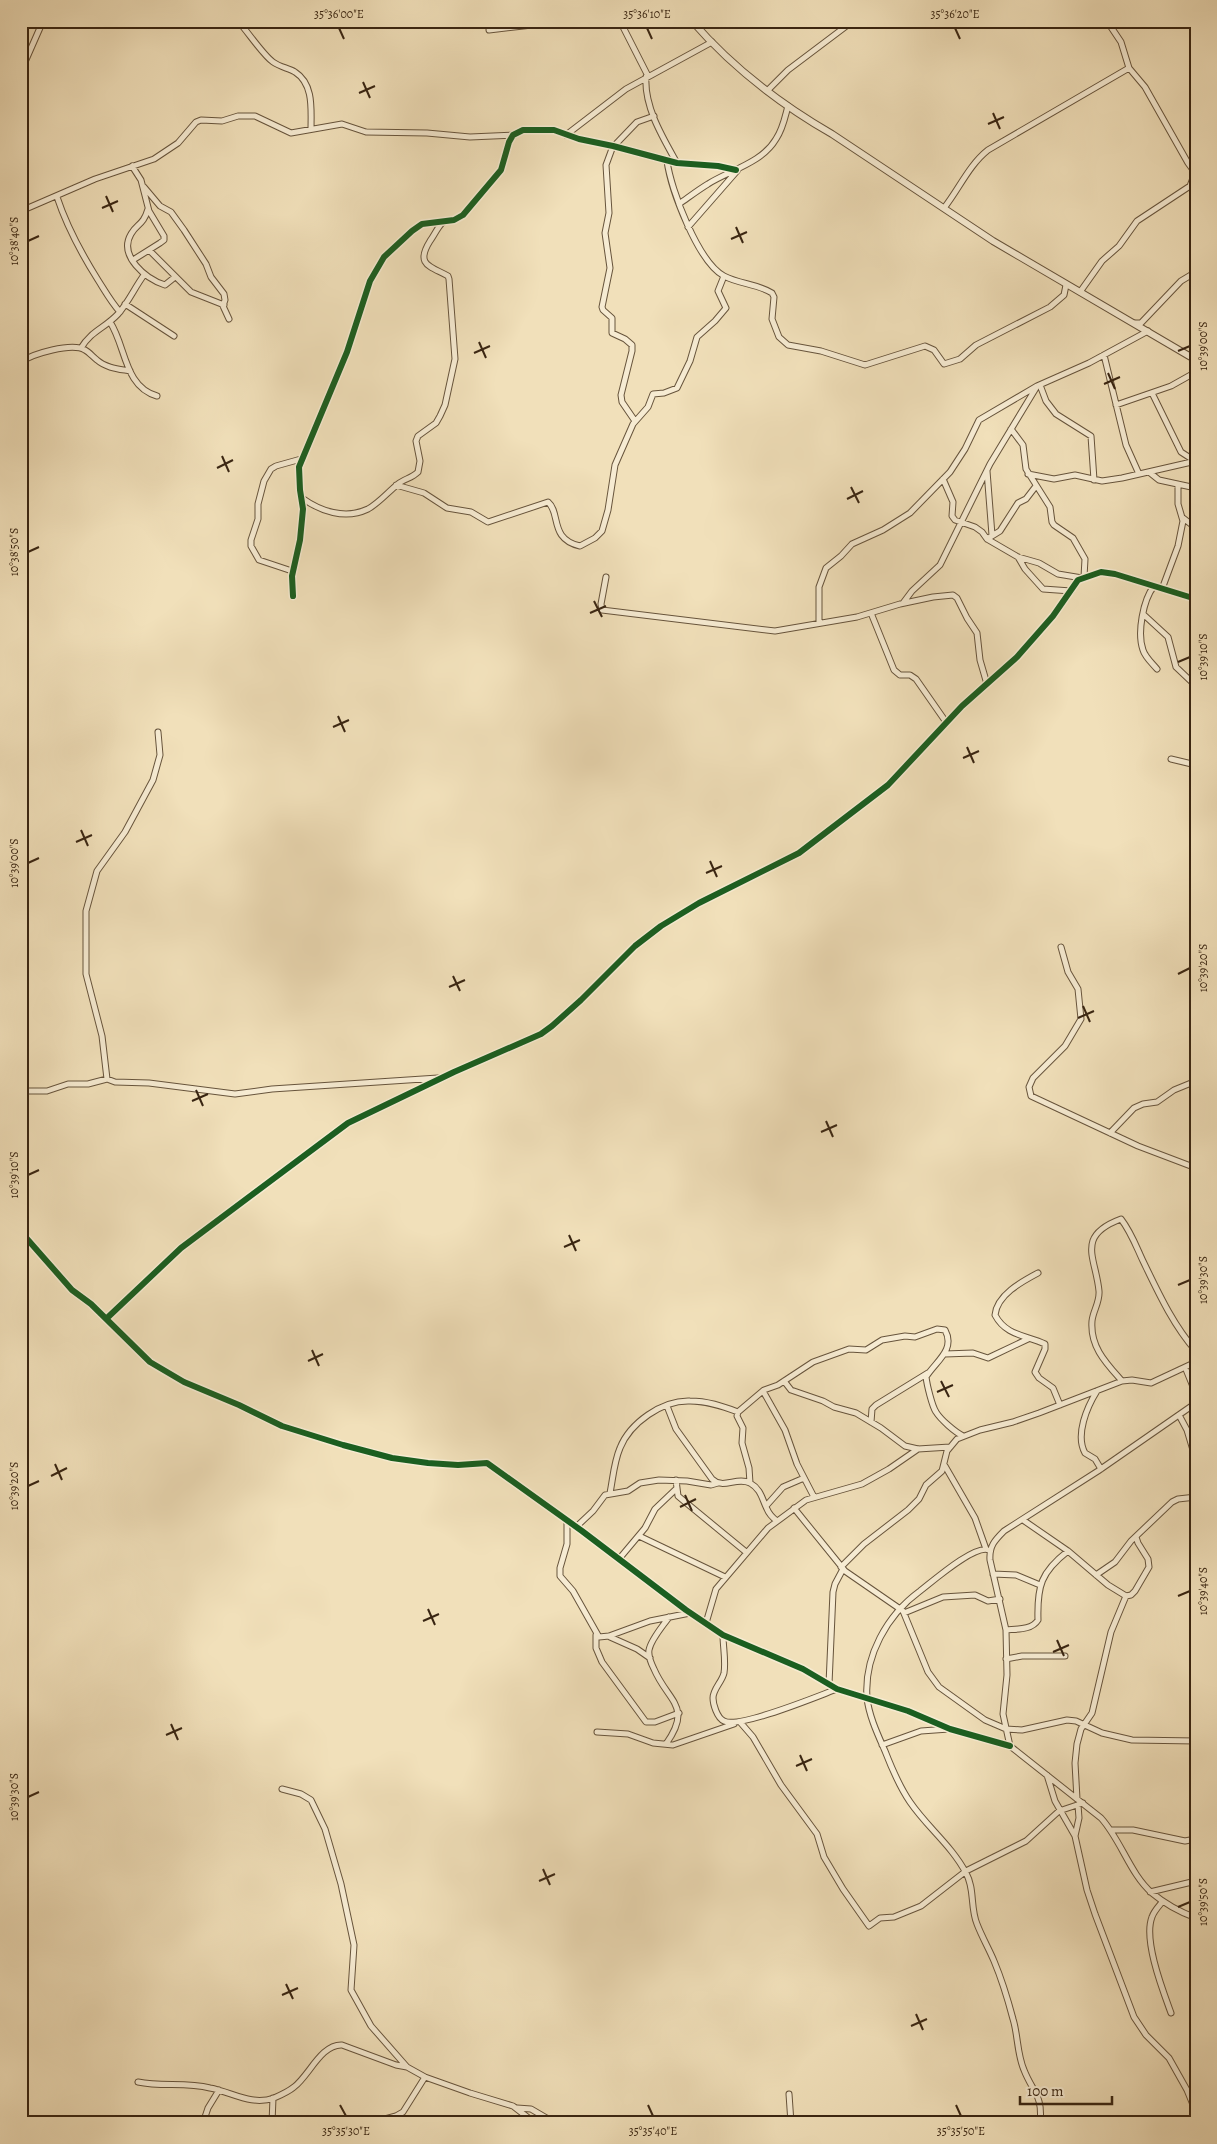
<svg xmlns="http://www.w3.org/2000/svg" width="1217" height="2144" viewBox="0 0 1217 2144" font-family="Alegreya,serif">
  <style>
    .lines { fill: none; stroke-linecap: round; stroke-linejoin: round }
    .minor-casing { stroke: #67543c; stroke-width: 7 }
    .tertiary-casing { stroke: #67543c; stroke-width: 8 }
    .minor { stroke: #f6ebd2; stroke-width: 5 }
    .tertiary { stroke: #f6ebd2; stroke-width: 6 }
    .cycleway-casing { stroke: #f6ebd2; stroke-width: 9 }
    .cycleway { stroke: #1b5e20; stroke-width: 6 }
    .ticks { fill: none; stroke: #392512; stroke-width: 2 }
    .neatline { fill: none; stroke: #392512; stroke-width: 2 }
    .ticks-label { font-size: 12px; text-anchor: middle; fill: #392512 }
  </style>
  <rect width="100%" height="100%" fill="#f1e0ba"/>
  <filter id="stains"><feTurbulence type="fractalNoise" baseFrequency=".004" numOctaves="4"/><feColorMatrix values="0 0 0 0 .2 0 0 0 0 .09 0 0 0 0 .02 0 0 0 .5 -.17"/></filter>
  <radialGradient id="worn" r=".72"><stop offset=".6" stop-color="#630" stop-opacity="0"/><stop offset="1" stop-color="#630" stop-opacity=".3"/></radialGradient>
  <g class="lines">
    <defs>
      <path id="minor" d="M 238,21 C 248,32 263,55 273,62 C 280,67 288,68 295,72 C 314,84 311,110 311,129
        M 620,21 L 648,76
        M 1107,21 L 1121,42 L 1129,68 L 1145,87 L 1188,163 L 1196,174
        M 489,30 L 532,25 L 543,21
        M 21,71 L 43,21
        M 646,77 C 644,107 663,138 677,163
        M 767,91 L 788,70 L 853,21
        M 566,135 L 626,89 L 712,42
        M 613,146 L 606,165 L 609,213 L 605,233 L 610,268 L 602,307 L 603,310 L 612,318 L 612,333 L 625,339 L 632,345 L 632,351 L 621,395 L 622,402 L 635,421
        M 614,146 L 637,122 L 654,116
        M 667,161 C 671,190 698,262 724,276 C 739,284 758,284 772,293 L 774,297 L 772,319 L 779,337 L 788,345 L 821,351 L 865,365 L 925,346 L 934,350 L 944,364 L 960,359 L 976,345 L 1050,307 L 1064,295 L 1066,285
        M 132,166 L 141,180 L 149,211 L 164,236 L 164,240 L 160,243 L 133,260
        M 144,187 L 160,206 L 171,212 L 184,230 L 206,264 L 211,277 L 224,294 L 225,300 L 223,306 L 229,319
        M 57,197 C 67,227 81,253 98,280 C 105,291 111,302 120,312
        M 679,204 C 689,197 698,190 708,184 C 730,170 762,163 776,139 C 783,129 785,117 788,106
        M 944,208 C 959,189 969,165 988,150 L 1129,68
        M 148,209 C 143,226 137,223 131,234 C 118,256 146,279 165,285 L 175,277
        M 21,211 L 95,179 L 154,159 L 178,143 L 196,122 L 201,120 L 222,121 L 238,116 L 255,116 L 291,133 L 342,124 L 366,132 L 427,133 L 470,137 L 513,135
        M 688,227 L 737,171
        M 149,250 L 191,292 L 224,305
        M 1080,292 L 1102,261 L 1119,246 L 1137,221 L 1190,186 L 1195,173
        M 125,304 L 174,336
        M 110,322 C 126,346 124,387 157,396
        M 1135,323 L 1141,323 L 1181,281 L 1196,272
        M 81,348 C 91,331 105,328 118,314 C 128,303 135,287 144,275
        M 1104,355 L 1126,445 L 1139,474
        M 21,362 C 32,354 72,342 85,350 C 89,352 93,357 97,360 C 106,368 119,369 130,371
        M 1040,385 L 1046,401 L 1056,414 L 1091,436 L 1094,480
        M 1152,393 L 1181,452 L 1195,461
        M 1116,405 L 1171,386 L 1196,372
        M 1011,429 L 1023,445 L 1026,469 L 1050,507 L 1052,522 L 1054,525 L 1073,538 L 1085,559 L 1084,577
        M 987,471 L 992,535
        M 1149,472 L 1159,480 L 1196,488
        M 1028,474 L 1054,479 L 1075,475 L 1102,481 L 1122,478 L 1196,461
        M 943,479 L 953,502 L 952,516 L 955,520 L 975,527 L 982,532 L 987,539 L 1018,557 L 1039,563 L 1058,574 L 1082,578
        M 396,485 L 424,493 L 447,508 L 471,512 L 488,522 L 548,502 C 561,513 549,539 580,546 L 595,538 L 602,531 L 608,510 L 615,465 L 633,424 L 648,407 L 653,394 L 664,393 L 677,388 L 690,361 L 697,337 L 715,321 L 726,308 L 718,291 L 724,276
        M 302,498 C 320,511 345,520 368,509 C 379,503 388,492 398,484 C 404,479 412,478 418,472 L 420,461 L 416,441 L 418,436 L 436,423 L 440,416 L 445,405 L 455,359 L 449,279 L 448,276 C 430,266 415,265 430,241 C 435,234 437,228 443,222
        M 1183,518 L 1196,528
        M 987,539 L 1000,531 L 1018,503 L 1026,499 L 1036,486
        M 1018,557 L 1025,569 L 1043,589 L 1071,591
        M 292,571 L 259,560 L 251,546 L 251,540 L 258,519 L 258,504 L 264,481 L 271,469 L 276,466 L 301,459
        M 606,577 L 601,604 L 602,610 L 775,631 L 857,617 L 900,604 L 933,597 L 953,595 L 957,598 L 967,618 L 977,633 L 980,660 L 987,684
        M 1154,586 C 1143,600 1137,633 1143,650 C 1145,657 1152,663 1157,669
        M 1162,589 L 1178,546 L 1183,521 L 1178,504 L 1178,484
        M 293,596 L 292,576 L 300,540 L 303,509 L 300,490 L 299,467 L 347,352 L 370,281 L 384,257 L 412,231 L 422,224 L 454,220 L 463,215 L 501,170 L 509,142 L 513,135 L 523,130 L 554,130 L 579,139 L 613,146 L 677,163 L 718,166 L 736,170
        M 903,603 L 912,591 L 940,565 L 990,464 L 1036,388
        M 871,613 L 894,670 L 900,675 L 910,675 L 916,679 L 946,722
        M 1143,614 L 1168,637 L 1176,667 L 1196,686
        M 819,623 L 819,587 L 826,568 L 841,556 L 852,544 L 883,530 L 910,513 L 950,472 L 965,449 L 979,420 L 1037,386 L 1089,363 L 1148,331
        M 158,732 L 160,755 L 153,780 L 125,832 L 97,871 L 86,911 L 86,974 L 102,1036 L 107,1079 L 115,1082 L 149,1083 L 235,1094 L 272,1089 L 438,1078
        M 1171,759 L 1196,765
        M 1061,947 L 1068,972 L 1078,989 L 1081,1019 L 1065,1046 L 1033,1078 L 1029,1087 L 1031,1096 L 1138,1146 L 1196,1168
        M 21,1091 L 47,1091 L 68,1084 L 88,1084 L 107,1079
        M 1110,1133 L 1134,1108 L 1143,1104 L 1157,1102 L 1174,1090 L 1196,1081
        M 21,1232 L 72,1290 L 91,1304 L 150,1362 L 184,1382 L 239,1405 L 282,1426 L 343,1445 L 392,1458 L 428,1463 L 458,1465 L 487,1463 L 582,1531 L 686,1610 L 723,1635 L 803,1669 L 837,1689 L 908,1711 L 950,1729 L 1010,1746
        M 1038,1273 C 1021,1282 997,1295 995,1315 C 1006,1336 1026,1335 1045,1344 L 1045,1349 L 1035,1372 L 1039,1378 L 1053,1388 L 1060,1405
        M 106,1319 L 181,1248 L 348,1123 L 454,1072 L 541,1034 L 552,1026 L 581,1000 L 635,946 L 661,926 L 699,903 L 799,853 L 888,785 L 962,706 L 1017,657 L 1053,616 L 1078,580 L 1101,572 L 1115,574 L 1196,599
        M 945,1354 L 973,1353 L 988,1358 L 1028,1339
        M 1185,1367 L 1196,1394
        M 784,1381 L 791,1390 L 823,1401 L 834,1407 L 856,1413 L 881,1428 L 905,1446 L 918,1449 L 950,1447
        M 1122,1381 C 1106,1363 1090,1347 1092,1321 C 1093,1311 1100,1302 1099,1291 C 1096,1258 1075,1236 1121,1219 C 1131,1232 1136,1246 1143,1261 C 1158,1292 1173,1325 1196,1351
        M 763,1391 L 785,1430 L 797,1464 L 814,1497
        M 1097,1391 C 1087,1407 1075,1435 1085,1453 L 1095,1459 L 1101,1469
        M 1196,1403 L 1098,1471 L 1004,1531 C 995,1540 989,1546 990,1560 L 1006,1630 L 1007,1675 L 1003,1714 L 1010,1746 L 1101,1818 C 1121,1840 1130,1874 1152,1893 C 1165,1904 1180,1912 1196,1918
        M 667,1406 L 676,1429 L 712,1479 C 723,1490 737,1476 750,1483 C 761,1489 762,1499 767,1509 C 769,1514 773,1518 777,1521
        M 1192,1406 L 1196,1413
        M 1179,1415 L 1187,1430 L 1196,1460
        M 871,1422 L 872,1409 L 876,1405 L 928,1373
        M 945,1466 L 975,1518 L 986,1549
        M 676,1480 L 678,1496 L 684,1501 L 746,1552
        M 750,1483 L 749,1468 L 742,1443 L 743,1428 L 737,1416 L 738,1412 L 764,1390 L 778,1385 L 813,1362 L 849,1349 L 866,1350 L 882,1340 L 905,1336 L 915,1337 L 937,1329 L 945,1330 C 956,1350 935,1362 926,1377 C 927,1385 932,1406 936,1412 C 941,1420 955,1432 963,1436
        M 610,1493 C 613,1478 614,1462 620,1448 C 630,1423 662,1400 690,1401 C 707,1401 722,1406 738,1412
        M 766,1506 L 783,1487 L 804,1478
        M 794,1508 L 845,1571 L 903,1611 L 928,1672 L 939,1687 L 985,1720 L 1006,1729 L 1022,1730 L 1067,1720 L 1076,1721 L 1102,1733 L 1132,1740 L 1196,1741
        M 1023,1520 L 1068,1551 L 1108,1585 L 1126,1596 L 1131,1595 L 1135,1591 L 1149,1567 L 1148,1559 L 1138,1543 L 1136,1537
        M 567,1521 L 567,1544 L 560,1568 L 560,1576 L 573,1591 L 599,1637 L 609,1636 L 650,1621 L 690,1613
        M 576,1527 L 593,1511 L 605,1495 L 628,1491 L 640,1483 L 659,1480 L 687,1481 L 711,1485 L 718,1483
        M 639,1536 L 725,1577
        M 989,1550 C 975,1544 933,1581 920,1591 C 887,1615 864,1656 867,1698 C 869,1716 878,1735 885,1751 C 892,1769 899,1786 910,1802 C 927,1827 952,1846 966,1873 C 975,1889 970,1907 977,1924 C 982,1937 989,1949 994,1961 C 1002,1980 1008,2000 1013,2019 C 1018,2035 1017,2054 1024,2070 C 1033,2093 1043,2095 1040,2123
        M 619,1559 L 645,1528 L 655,1509 L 676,1489
        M 841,1567 L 864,1544 L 908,1510 L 919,1499 L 926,1485 L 942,1471 L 947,1451 L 957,1439 L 980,1430 L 1013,1422 L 1039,1413 L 1122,1381 L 1132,1380 L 1151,1383 L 1196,1362
        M 993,1574 L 1016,1575 L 1040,1585
        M 1096,1575 L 1115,1562 L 1131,1541 L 1172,1502 L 1178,1499 L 1196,1497
        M 904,1613 L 943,1597 L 975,1595 L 988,1601 L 1000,1599
        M 706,1623 L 716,1589 L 768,1528 L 806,1500 L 862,1484 L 889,1469 L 918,1449
        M 1006,1630 C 1017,1629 1032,1630 1038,1620 C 1037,1586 1041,1572 1068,1551
        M 596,1635 L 596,1648 L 602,1662 L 646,1722 L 655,1722 L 679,1713
        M 723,1635 C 723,1647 726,1661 724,1673 C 722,1682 713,1689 713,1698 C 713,1704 717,1718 724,1721 C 739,1729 818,1696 837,1689
        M 610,1637 L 637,1649 L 650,1658
        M 1006,1659 L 1022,1656 L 1065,1656
        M 829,1684 L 833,1592 L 835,1584 L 843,1569
        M 740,1722 L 753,1737 L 781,1785 L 817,1834 L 824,1857 L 843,1889 L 869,1926 L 880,1918 L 894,1917 L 921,1906 L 966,1871 L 1026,1841 L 1059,1811 L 1083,1803
        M 597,1732 L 628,1734 L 653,1743 L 673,1745 L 734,1724
        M 666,1744 C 693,1706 668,1702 654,1669 C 651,1663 648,1656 649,1650 C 651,1639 663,1626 669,1617
        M 882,1745 L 921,1731 L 949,1729
        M 1047,1775 L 1055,1801 L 1075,1836 L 1087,1890 L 1095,1914 L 1134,2017 L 1146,2035 L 1169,2058 L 1187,2090 L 1196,2112
        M 282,1789 L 301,1794 L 311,1800 L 325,1829 L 341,1884 L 354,1945 L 351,1990 L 371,2026 L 407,2067 L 425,2077 L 470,2093 L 513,2106 L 535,2123
        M 1077,1799 L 1075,1763 L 1077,1744 L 1081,1729 L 1092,1713 L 1111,1632 L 1126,1596
        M 1111,1830 L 1133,1830 L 1185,1841 L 1190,1840 L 1196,1836
        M 1075,1836 L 1079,1818 L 1078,1805
        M 1150,1892 L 1196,1881
        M 1163,1901 C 1159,1906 1154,1911 1152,1917 C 1143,1940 1163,1991 1171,2013
        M 138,2082 C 161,2087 186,2082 210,2088 C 232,2092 251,2106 274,2098 C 281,2095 288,2092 294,2087 C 309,2076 321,2044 342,2045 L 396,2065 L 407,2067
        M 789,2094 L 791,2123
        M 517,2108 L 531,2109 L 555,2123
        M 203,2123 L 208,2108 L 219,2090
        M 272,2123 L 273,2098
        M 370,2123 L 396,2116 L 403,2112 L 425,2077"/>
      <path id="tertiary" d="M 692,21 C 731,66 780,104 832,134 L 993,241 L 1196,360"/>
    </defs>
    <use href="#minor" class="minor-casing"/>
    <use href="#tertiary" class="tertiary-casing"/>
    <use href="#minor" class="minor"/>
    <use href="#tertiary" class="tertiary"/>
    <defs>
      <path id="cycleway" d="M 293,596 L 292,576 L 300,540 L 303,509 L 300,490 L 299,467 L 347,352 L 370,281 L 384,257 L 412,231 L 422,224 L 454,220 L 463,215 L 501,170 L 509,142 L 513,135 L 523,130 L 554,130 L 579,139 L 613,146 L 677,163 L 718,166 L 736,170
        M 21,1232 L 72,1290 L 91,1304 L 150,1362 L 184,1382 L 239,1405 L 282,1426 L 343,1445 L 392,1458 L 428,1463 L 458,1465 L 487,1463 L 582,1531 L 686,1610 L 723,1635 L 803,1669 L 837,1689 L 908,1711 L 950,1729 L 1010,1746
        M 106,1319 L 181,1248 L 348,1123 L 454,1072 L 541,1034 L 552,1026 L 581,1000 L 635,946 L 661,926 L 699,903 L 799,853 L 888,785 L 962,706 L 1017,657 L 1053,616 L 1078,580 L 1101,572 L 1115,574 L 1196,599"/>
    </defs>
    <use href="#cycleway" class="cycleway-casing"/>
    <use href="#cycleway" class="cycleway"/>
  </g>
  <path class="ticks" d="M 339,28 L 344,39M 647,28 L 652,39M 955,28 L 960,39M 363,82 L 370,98M 359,93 L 375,86M 993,113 L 1000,129M 988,124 L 1004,117M 106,196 L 113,212M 102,208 L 118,201M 736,227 L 743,243M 731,239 L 747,232M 28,241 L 39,236M 479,342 L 486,358M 1178,351 L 1190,346M 474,353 L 490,346M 1108,373 L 1115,389M 1104,384 L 1120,377M 222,456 L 229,472M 217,468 L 233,460M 851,487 L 859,503M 847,499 L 863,491M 28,552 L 39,547M 594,601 L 602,617M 590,613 L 606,606M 1178,662 L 1190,657M 338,716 L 345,732M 333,727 L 349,720M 967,747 L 974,763M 963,758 L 979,751M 81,830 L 88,846M 76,842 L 92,835M 710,861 L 717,877M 28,863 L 39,858M 706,873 L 722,866M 1178,974 L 1190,968M 453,976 L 460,991M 449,987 L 465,980M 1083,1006 L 1090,1022M 1078,1018 L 1094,1011M 196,1090 L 203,1106M 192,1101 L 208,1094M 826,1121 L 833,1137M 821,1132 L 837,1125M 28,1175 L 39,1170M 569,1235 L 576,1251M 564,1247 L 580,1240M 1178,1285 L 1190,1280M 312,1350 L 319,1366M 308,1361 L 323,1354M 941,1381 L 949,1397M 937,1392 L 953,1385M 55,1464 L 62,1480M 51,1476 L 67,1468M 28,1486 L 39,1481M 685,1495 L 692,1511M 680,1507 L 696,1499M 1178,1596 L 1190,1591M 428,1609 L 435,1625M 423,1621 L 439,1614M 1057,1640 L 1064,1656M 1053,1652 L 1069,1645M 171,1724 L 178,1740M 166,1735 L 182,1728M 800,1755 L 807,1771M 796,1766 L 812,1759M 28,1797 L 39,1792M 543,1869 L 550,1885M 539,1881 L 555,1874M 1178,1907 L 1190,1902M 286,1984 L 293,1999M 282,1995 L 298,1988M 916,2014 L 923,2030M 911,2026 L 927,2019M 340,2105 L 346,2116M 648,2105 L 653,2116M 956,2105 L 961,2116"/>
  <rect width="1217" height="2144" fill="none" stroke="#f1e0ba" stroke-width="55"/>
  <path d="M1020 2096v8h92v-8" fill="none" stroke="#392512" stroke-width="2.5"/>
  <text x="1027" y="2096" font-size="15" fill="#392512" stroke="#f6ebd2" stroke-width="4" paint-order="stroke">100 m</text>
  <rect x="28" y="28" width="1162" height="2088" class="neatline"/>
  <g class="ticks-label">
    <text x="339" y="18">35°36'00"E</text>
    <text x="647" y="18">35°36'10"E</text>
    <text x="955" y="18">35°36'20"E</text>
    <text transform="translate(14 241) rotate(-90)" y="4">10°38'40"S</text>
    <text transform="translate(1203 346) rotate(-90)" y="4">10°39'00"S</text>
    <text transform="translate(14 552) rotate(-90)" y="4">10°38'50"S</text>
    <text transform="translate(1203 657) rotate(-90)" y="4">10°39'10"S</text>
    <text transform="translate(14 863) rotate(-90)" y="4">10°39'00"S</text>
    <text transform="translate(1203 968) rotate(-90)" y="4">10°39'20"S</text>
    <text transform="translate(14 1175) rotate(-90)" y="4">10°39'10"S</text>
    <text transform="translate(1203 1280) rotate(-90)" y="4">10°39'30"S</text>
    <text transform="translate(14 1486) rotate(-90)" y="4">10°39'20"S</text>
    <text transform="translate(1203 1591) rotate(-90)" y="4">10°39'40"S</text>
    <text transform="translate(14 1797) rotate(-90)" y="4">10°39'30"S</text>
    <text transform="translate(1203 1902) rotate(-90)" y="4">10°39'50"S</text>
    <text x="346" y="2135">35°35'30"E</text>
    <text x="653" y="2135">35°35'40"E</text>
    <text x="961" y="2135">35°35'50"E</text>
  </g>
  <rect width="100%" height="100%" filter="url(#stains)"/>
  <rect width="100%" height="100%" fill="url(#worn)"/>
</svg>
